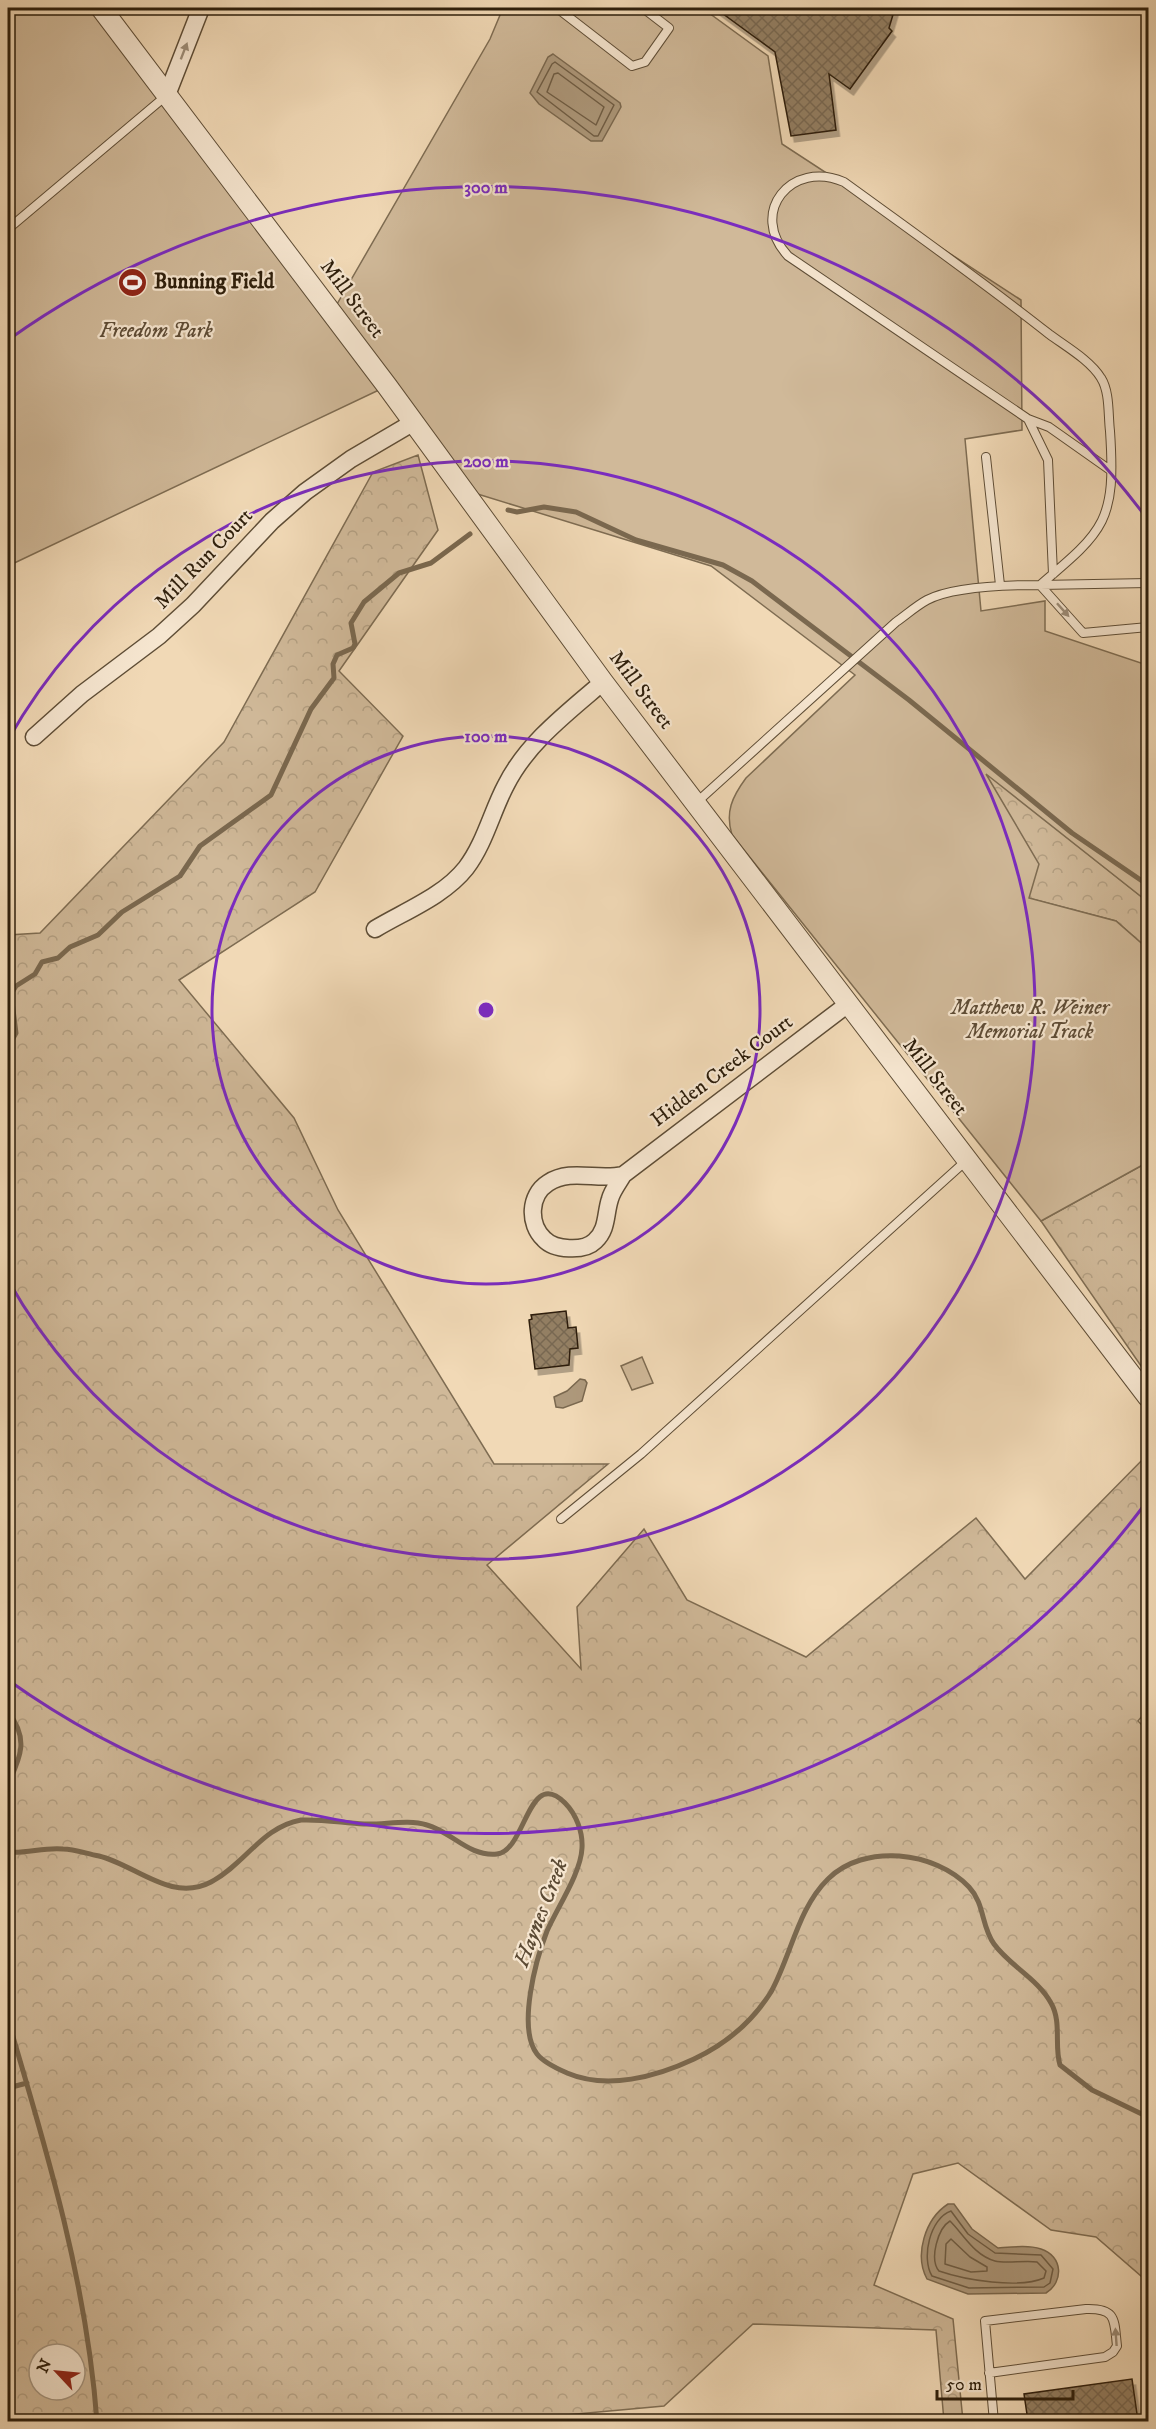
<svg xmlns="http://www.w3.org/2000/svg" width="1156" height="2429" viewBox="0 0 1156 2429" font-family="'IM FELL DW Pica',serif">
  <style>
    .forest { fill: url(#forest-crowns); stroke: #7e6c52; stroke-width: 1.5; fill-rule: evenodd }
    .park { fill: #d0b999; stroke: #7e6c52; stroke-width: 1.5 }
    .water { fill: #ae997c; stroke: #7a684f; stroke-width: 1.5 }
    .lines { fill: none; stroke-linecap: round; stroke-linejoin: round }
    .shore { stroke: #6e5c44; stroke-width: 1.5 }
    .stream { stroke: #7a684f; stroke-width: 5 }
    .building { fill: url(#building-cross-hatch); stroke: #2d1e0b; stroke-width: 1.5; filter: url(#shadow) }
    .service-casing { stroke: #5e4d36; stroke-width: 10 }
    .minor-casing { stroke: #5e4d36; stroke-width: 19 }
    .tertiary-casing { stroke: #5e4d36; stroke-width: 22 }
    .service { stroke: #f6e6d0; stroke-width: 8 }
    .minor { stroke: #f6e6d0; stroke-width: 16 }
    .tertiary { stroke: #f6e6d0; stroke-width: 20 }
    .oneway { fill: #9c8c77 }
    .ring { fill: none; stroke: #7b2cbf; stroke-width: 3 }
    .labels { text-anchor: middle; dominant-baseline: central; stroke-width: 4.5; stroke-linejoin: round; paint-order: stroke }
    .poi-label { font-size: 21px; font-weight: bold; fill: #2d1e0b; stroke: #f6e6d0; text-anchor: start }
    .street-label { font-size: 21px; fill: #2d1e0b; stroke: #f6e6d0 }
    .park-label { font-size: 21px; font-style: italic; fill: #5e4c36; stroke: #f6e6d0 }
    .water-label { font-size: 22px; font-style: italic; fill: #5a4933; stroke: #f6e6d0 }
    .centre { fill: #7b2cbf; stroke: #f6e6d0; stroke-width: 3 }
    .ring-label { font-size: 18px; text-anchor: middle; font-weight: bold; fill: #7b2cbf; stroke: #f6e6d0; stroke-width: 4.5; stroke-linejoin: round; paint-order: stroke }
  </style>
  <defs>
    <pattern id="forest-crowns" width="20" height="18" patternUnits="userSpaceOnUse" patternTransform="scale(1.5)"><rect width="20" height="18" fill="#d0b999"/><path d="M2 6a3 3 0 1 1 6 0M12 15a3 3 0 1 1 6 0" fill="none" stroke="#b39f82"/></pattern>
    <pattern id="building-cross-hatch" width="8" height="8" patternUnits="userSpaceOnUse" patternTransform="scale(1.5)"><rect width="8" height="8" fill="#937f64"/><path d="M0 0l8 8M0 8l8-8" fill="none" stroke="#786751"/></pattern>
    <filter id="shadow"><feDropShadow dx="3.5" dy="6" stdDeviation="0" flood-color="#0004"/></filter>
  </defs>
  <rect width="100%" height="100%" fill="#f1d9b6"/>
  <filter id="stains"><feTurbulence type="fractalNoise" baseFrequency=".00333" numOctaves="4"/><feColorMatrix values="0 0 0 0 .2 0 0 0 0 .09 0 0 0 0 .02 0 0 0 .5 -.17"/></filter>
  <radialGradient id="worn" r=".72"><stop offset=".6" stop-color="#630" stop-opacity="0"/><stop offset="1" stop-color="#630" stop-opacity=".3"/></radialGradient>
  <path class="forest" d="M 418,455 L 438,530 L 339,671 L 403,736 L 315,892 L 179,980 L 294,1118 L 338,1210 L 494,1464 L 608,1464 L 487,1565 L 581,1669 L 577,1607 L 644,1529 L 687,1600 L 806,1657 L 976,1518 L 1025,1579 L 1148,1454 L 1148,1709 L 1138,1721 L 1148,1731 L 1148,2282 L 1096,2237 L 1051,2230 L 958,2163 L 913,2174 L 874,2285 L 953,2319 L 963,2421 L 944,2421 L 936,2330 L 753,2324 L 664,2406 L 489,2422 L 8,2421 L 8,935 L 40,933 L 224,742 L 373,472 ZM 39,2354 L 75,2354 L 75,2390 L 39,2390 Z
    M 985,772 L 1148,902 L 1148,949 L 1116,921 L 1028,898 Z
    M 1148,1162 L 1148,1325 L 1141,1330 L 1148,1342 L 1148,1376 L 1041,1221 Z"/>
  <path class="park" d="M 8,8 L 92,8 L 333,311 L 490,39 L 503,8 L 702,8 L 768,56 L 782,144 L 1021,300 L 1022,430 L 965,439 L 981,611 L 1045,601 L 1045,631 L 1147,665 L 1148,902 L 986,774 L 1039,864 L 1029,898 L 1116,921 L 1148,949 L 1148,1162 L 1041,1221 L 732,835 C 725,812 732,797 746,778 L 855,675 L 711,566 L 455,487 L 381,389 L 8,566 Z
    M 642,1357 L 653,1383 L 632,1390 L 621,1366 Z"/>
  <path class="water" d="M 553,54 L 620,103 L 621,107 L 602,141 L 591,141 L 539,104 L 530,93 L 548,57 Z
    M 580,1379 L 585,1380 L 587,1383 L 582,1401 L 563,1408 L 556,1407 L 554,1397 L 567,1391 Z
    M 948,2204 L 954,2204 L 972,2229 L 998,2248 C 1012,2247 1028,2245 1041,2249 C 1063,2256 1064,2282 1046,2293 L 968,2294 L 927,2279 C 914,2255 925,2219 948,2204 Z"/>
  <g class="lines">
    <path class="shore" d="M 555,62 L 614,105 L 598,136 L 594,136 L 537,92 L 552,64 Z
      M 558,73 L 604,107 L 596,125 L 547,92 L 554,74 Z
      M 951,2211 L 968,2234 L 995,2253 L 1041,2255 L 1053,2269 L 1050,2283 L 1044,2287 L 969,2288 L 932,2276 C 921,2258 930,2218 951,2211 Z
      M 950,2221 C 964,2235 974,2255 995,2261 C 1006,2264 1024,2260 1037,2262 L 1046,2271 L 1044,2278 C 1019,2289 965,2280 939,2271 C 929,2259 938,2228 950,2221 Z
      M 951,2239 L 970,2257 L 987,2267 L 987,2271 L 971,2272 L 945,2264 L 946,2244 Z"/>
    <path class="stream" d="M 508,510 L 517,512 L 544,507 L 576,512 L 636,540 L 723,565 L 752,581 L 909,700 L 1072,833 L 1148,885
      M 8,1047 L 16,1033 L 11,994 L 16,986 L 35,974 L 42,962 L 58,958 L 70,947 L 98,935 L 122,912 L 180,876 L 200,846 L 271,795 L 311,709 L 334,678 L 333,664 L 337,655 L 353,648 L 355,644 L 351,623 L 364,602 L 399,573 L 431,563 L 470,534
      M 8,1712 C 29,1738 21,1757 8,1784
      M 8,1852 C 26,1854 44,1847 63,1849 C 75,1849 87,1854 99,1856 C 136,1865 171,1903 211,1882 C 245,1864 262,1827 301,1820 C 323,1819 343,1823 364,1824 C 384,1825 408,1819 427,1825 C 452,1832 469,1857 497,1854 C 526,1851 528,1766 565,1803 C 576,1814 583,1832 582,1848 C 581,1873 557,1908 547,1931 C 536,1959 517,2028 537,2054 C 544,2063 558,2069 567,2073 C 607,2090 656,2077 694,2059 C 726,2044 752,2022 771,1992 C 791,1956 798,1908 828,1879 C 864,1843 935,1851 969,1887 C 985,1904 981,1926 994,1944 C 1010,1966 1038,1979 1051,2003 C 1062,2022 1054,2046 1060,2065 L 1092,2090 L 1148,2117
      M 8,2020 C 47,2151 87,2284 97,2422
      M 8,2088 L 27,2083"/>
  </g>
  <path class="building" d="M 715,8 L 895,8 L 889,28 L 892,31 L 850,89 L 829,74 L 836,130 L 791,136 L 775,52 Z
    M 566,1311 L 568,1328 L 576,1327 L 578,1348 L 570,1349 L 569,1365 L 535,1369 L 529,1320 L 532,1319 L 531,1315 Z
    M 1132,2379 L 1138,2421 L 1028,2421 L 1024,2394 Z"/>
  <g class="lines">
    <defs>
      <path id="service" d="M 557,8 L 632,66 L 645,62 L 669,28 L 643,8
        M 8,229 L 167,95
        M 1028,419 L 1049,427 L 1110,470
        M 986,457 L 1000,585
        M 1148,583 L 1040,585 L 1083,633 L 1148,627
        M 697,802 L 896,622 C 906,615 916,606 927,600 C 954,586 1009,585 1040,585 C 1105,530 1116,521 1110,431 C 1108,415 1110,392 1101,378 C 1090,360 1065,346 1049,334 C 982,281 913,232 844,182 C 791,159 748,213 788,256 L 1028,419 L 1048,460 L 1053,574
        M 561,1519 L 641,1454 L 968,1159
        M 989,2373 L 1105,2357 L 1113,2352 L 1117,2346 C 1114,2320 1117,2308 1086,2309 L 985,2321 L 994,2422"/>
      <path id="minor" d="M 167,95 L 201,8
        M 34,737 L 82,694 L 159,636 L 193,605 L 272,521 L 305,492 L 351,459 L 414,422
        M 375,929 C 405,911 444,896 466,868 C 485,843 492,811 506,785 C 527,743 568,712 603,682
        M 623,1175 C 619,1182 612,1191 610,1199 C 605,1214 608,1229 595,1241 C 584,1252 554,1250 544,1239 C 528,1224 529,1195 548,1183 C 571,1168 597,1181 623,1175 L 848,1004"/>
      <path id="tertiary" d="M 101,8 L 387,386 L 603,682 L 1148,1397"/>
    </defs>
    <use href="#service" class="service-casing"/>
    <use href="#minor" class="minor-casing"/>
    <use href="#tertiary" class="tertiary-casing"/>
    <use href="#service" class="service"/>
    <use href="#minor" class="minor"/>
    <use href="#tertiary" class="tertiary"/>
  </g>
  <defs><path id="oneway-solid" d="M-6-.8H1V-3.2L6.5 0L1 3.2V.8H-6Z" transform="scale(1.5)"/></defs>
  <g class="oneway">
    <use href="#oneway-solid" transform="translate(184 51) rotate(-69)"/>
    <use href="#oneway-solid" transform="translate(1063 610) rotate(48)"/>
    <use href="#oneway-solid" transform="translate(1116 2337) rotate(-94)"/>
  </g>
  <g class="ring">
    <circle cx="486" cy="1010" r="274"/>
    <path d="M8 740A549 549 0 1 1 8 1280"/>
    <path d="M1148 1500A823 823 0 0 1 8 1680M8 340A823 823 0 0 1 1148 520"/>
  </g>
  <defs>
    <symbol id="stadium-disc" viewBox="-11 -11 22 22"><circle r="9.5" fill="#8f2418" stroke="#f6e6d0"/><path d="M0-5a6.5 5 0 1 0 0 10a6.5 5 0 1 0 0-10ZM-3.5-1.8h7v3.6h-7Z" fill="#fff"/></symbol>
  </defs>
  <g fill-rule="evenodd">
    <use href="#stadium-disc" x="116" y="266" width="33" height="33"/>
  </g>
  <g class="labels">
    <g class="poi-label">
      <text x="154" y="282">Bunning Field</text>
    </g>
    <g class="street-label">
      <text transform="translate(352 299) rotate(53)">Mill Street</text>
      <text transform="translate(204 559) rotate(-46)">Mill Run Court</text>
      <text transform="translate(641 690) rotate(53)">Mill Street</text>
      <text transform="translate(722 1071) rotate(-37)">Hidden Creek Court</text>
      <text transform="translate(935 1077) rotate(52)">Mill Street</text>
    </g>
    <g class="park-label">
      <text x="156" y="331">Freedom Park</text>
      <text x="1030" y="1008">Matthew R. Weiner<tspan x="1030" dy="24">Memorial Track</tspan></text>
    </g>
    <g class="water-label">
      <text transform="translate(541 1913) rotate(-69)">Haynes Creek</text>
    </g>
  </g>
  <circle cx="486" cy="1010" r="9" class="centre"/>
  <g class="ring-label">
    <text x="486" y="193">300 m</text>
    <text x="486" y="467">200 m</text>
    <text x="486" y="742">100 m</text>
  </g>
  <rect width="1156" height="2429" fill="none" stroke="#f1d9b6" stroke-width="30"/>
  <rect x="9" y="9" width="1138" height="2411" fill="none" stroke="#2d1e0b" stroke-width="3"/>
  <rect x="15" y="15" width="1126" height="2399" fill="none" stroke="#2d1e0b" stroke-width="1.5"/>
  <g transform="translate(57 2372) rotate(296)"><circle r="28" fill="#f6e6d0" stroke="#a69681" stroke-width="1.5"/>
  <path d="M0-4.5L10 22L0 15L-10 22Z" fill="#8f2418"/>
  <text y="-9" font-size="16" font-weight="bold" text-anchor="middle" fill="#2d1e0b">N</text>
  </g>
  <path d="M937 2390v9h136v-9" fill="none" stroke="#2d1e0b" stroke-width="3"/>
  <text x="946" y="2390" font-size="18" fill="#2d1e0b" stroke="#f6e6d0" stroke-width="4.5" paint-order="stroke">50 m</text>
  <rect width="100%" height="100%" filter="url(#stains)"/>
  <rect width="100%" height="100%" fill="url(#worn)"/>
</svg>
